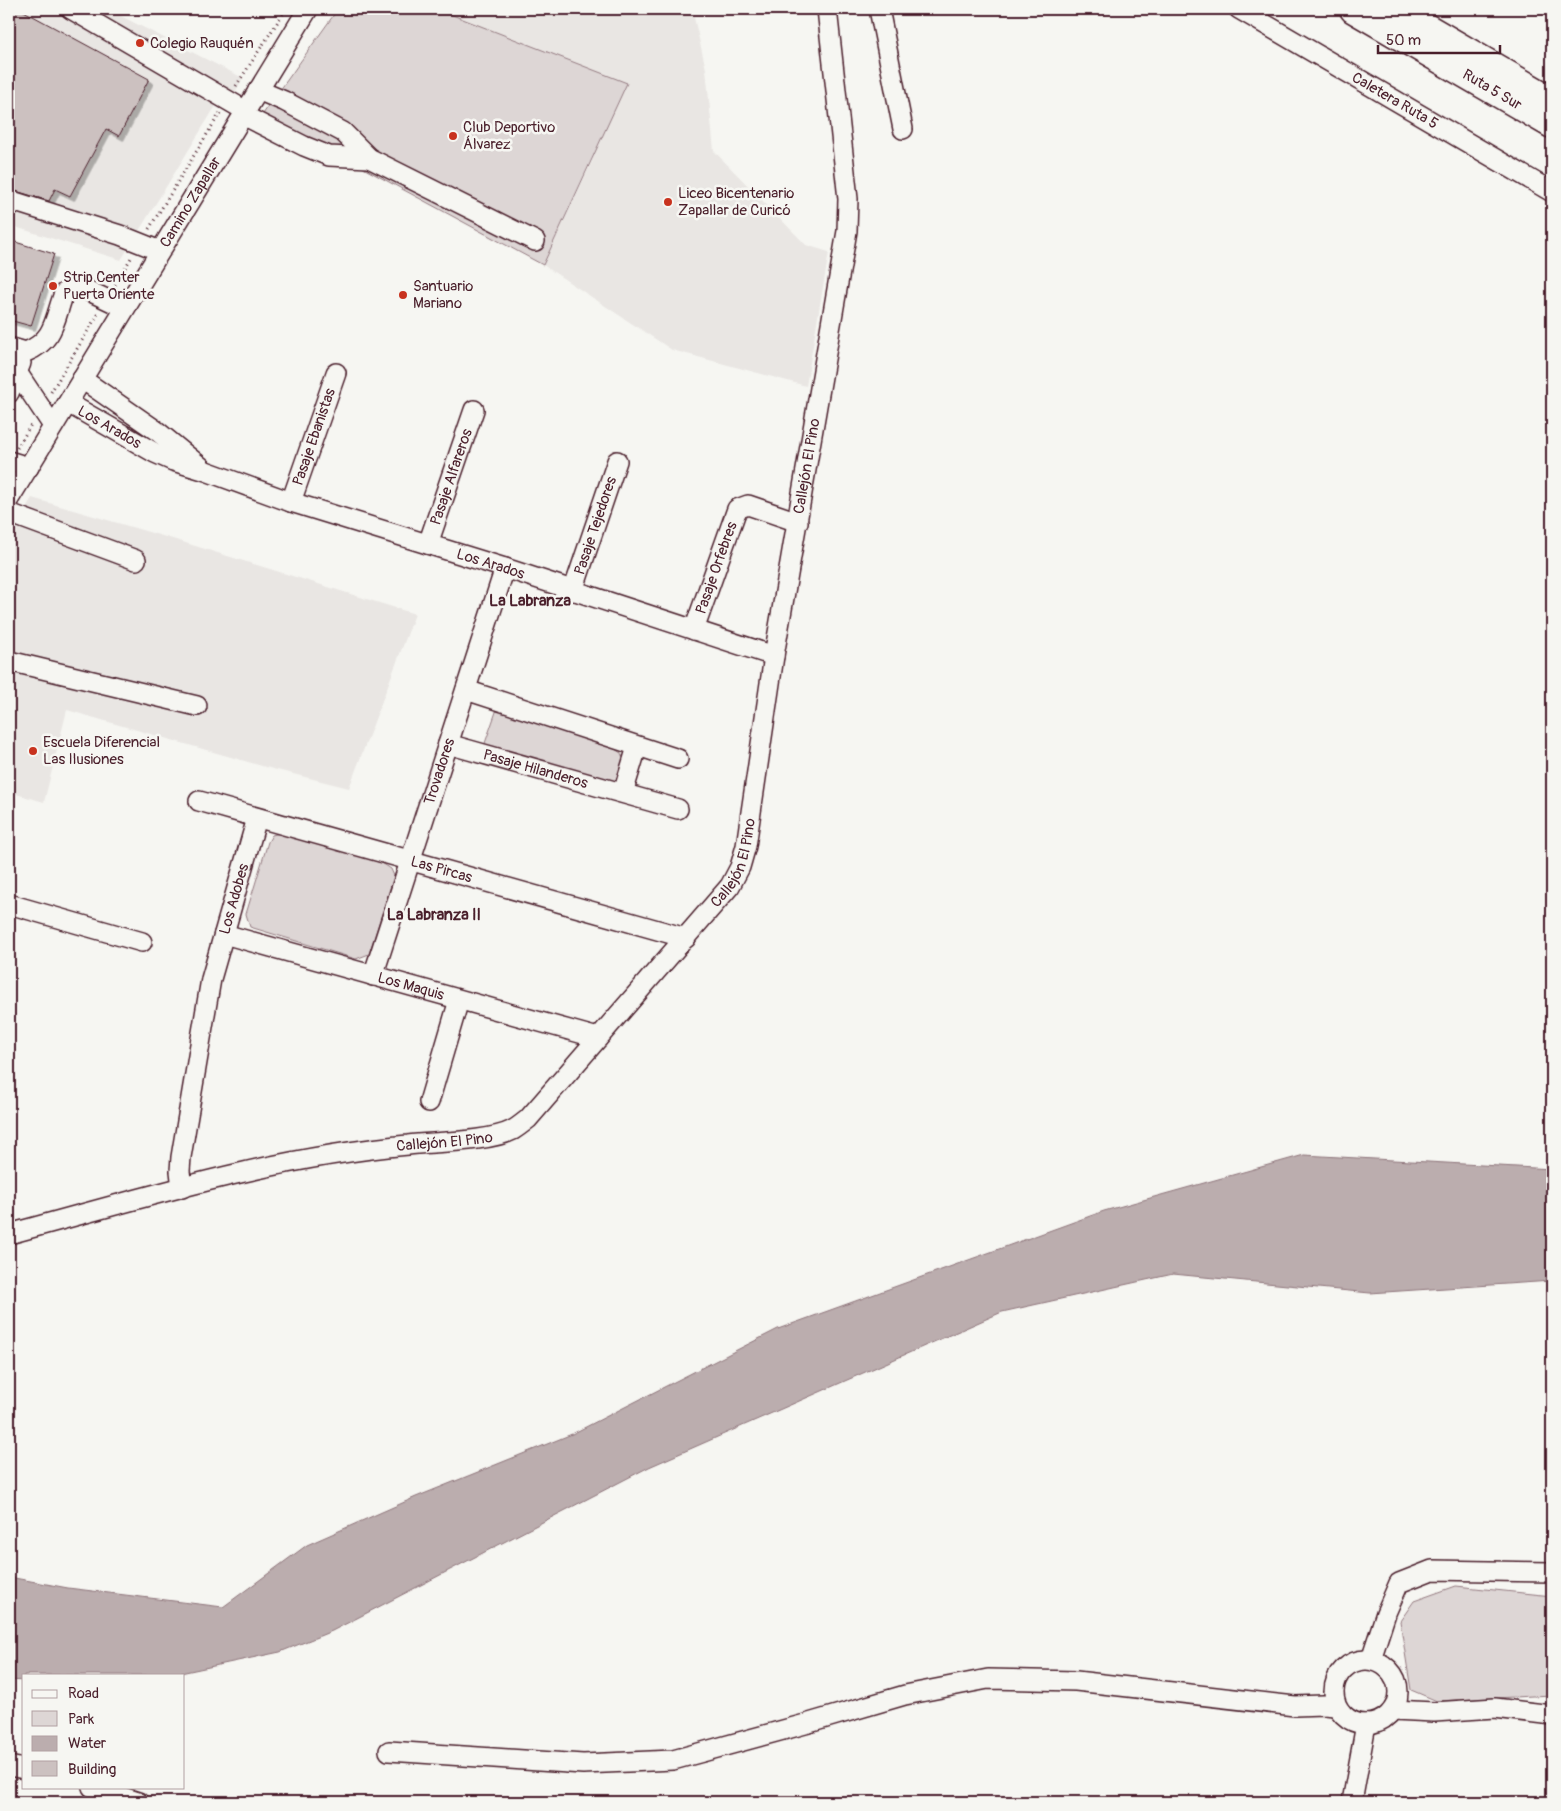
<svg xmlns="http://www.w3.org/2000/svg" width="1561" height="1811" viewBox="0 0 1561 1811" font-family="Pangolin,sans-serif">
  <style>
    .built { fill: #e9e6e3 }
    .green { fill: #ddd6d5; stroke: #947a80 }
    .water { fill: #bbadae; stroke: #8e747a }
    .building { fill: #ccc1c0; stroke: #4a1f2b; filter: url(#shadow) }
    .lines { fill: none; stroke-linecap: round; stroke-linejoin: round }
    .minor-casing { stroke: #4a1f2b; stroke-width: 22 }
    .highway-casing { stroke: #4a1f2b; stroke-width: 31 }
    .path { stroke: #4a1f2b; stroke-width: 3; stroke-dasharray: 1 4; stroke-linecap: butt }
    .minor { stroke: #f6f6f2; stroke-width: 19 }
    .highway { stroke: #f6f6f2; stroke-width: 28 }
    .poi-dot { fill: #c8321e; stroke: #f6f6f2; stroke-width: 2 }
    .labels { text-anchor: middle; dominant-baseline: central; stroke-width: 5; stroke-linejoin: round; paint-order: stroke }
    .poi-label { font-size: 15px; fill: #4a1f2b; stroke: #f6f6f2; text-anchor: start }
    .street-label { font-size: 15px; fill: #4a1f2b; stroke: #f6f6f2 }
    .neighbourhood-label { font-size: 16px; font-weight: bold; fill: #4a1f2b; stroke: #f6f6f2 }
  </style>
  <defs>
    <filter id="shadow"><feDropShadow dx="4.5" dy="4.5" stdDeviation="0" flood-color="#0004"/></filter>
  </defs>
  <rect width="100%" height="100%" fill="#f6f6f2"/>
  <filter id="ink" filterUnits="userSpaceOnUse"><feTurbulence type="fractalNoise" baseFrequency=".02" numOctaves="2"/><feDisplacementMap in="SourceGraphic" scale="10" xChannelSelector="R" yChannelSelector="G"/><feConvolveMatrix kernelMatrix="1 2 1 2 8 2 1 2 1" color-interpolation-filters="sRGB"/></filter>
  <g filter="url(#ink)">
    <path class="built" d="M 9,9 L 107,9 L 243,78 L 226,109 L 217,104 L 121,260 L 9,225 Z
      M 437,9 L 692,9 L 706,69 L 714,151 L 806,245 L 829,252 L 806,386 L 672,350 L 543,265 L 593,159 Z
      M 32,498 L 176,540 L 415,614 L 349,788 L 269,768 L 67,710 L 44,802 L 9,792 L 9,535 Z"/>
    <path class="green" d="M 338,9 L 437,9 L 627,83 L 543,265 L 263,114 Z
      M 497,709 L 610,746 L 621,753 L 624,760 L 618,778 L 614,782 L 484,746 Z
      M 281,833 L 382,863 L 391,869 L 394,876 L 369,954 L 356,959 L 250,927 L 246,914 L 268,842 L 272,835 Z
      M 1456,1586 L 1552,1596 L 1552,1695 L 1437,1701 L 1411,1690 L 1400,1621 L 1414,1601 Z"/>
    <path class="water" d="M 1304,1155 L 1552,1169 L 1552,1281 L 1370,1293 L 1173,1274 L 1002,1312 L 649,1467 L 332,1631 L 280,1652 L 171,1675 L 24,1675 L 24,1681 L 9,1680 L 9,1577 L 68,1588 L 223,1607 L 307,1545 L 416,1497 L 572,1434 L 778,1329 L 1104,1211 Z"/>
    <path class="building" d="M 9,9 L 20,9 L 149,79 L 119,136 L 106,129 L 70,196 L 55,189 L 49,201 L 9,189 Z
      M 9,240 L 54,254 L 31,326 L 9,320 Z"/>
    <g class="lines">
      <defs>
        <g id="minor">
          <path d="M 71,9 L 246,111"/>
          <path d="M 879,9 L 903,129"/>
          <path id="s1" d="M 1239,9 L 1552,192"/>
          <path d="M 258,90 L 284,101 L 343,132 L 369,158 L 535,241"/>
          <path d="M 243,115 L 304,146 L 329,156 L 369,158"/>
          <path d="M 9,200 L 120,235 L 160,251"/>
          <path d="M 9,347 L 26,352 C 55,340 54,320 64,293 L 76,286 L 85,289 L 125,308"/>
          <path d="M 17,372 L 53,426"/>
          <path d="M 82,379 L 157,431 L 201,467"/>
          <path d="M 9,393 L 21,363"/>
          <path id="s2" d="M 68,403 L 155,453 L 173,461 L 206,471 L 291,502 L 505,568 L 774,656"/>
          <path d="M 9,461 L 29,467"/>
          <path id="s3" d="M 9,499 L 308,9"/>
          <path id="s4" d="M 291,502 L 336,373"/>
          <path d="M 9,513 L 136,560"/>
          <path id="s5" d="M 428,544 L 474,410"/>
          <path id="s6" d="M 573,591 L 617,461"/>
          <path id="s7" d="M 694,630 L 737,509 L 748,505 L 798,522"/>
          <path d="M 9,661 L 197,706"/>
          <path d="M 466,690 L 678,759"/>
          <path id="s8" d="M 448,744 L 678,809"/>
          <path d="M 623,793 L 637,747"/>
          <path id="s9" d="M 199,801 L 686,938"/>
          <path d="M 9,904 L 142,942"/>
          <path id="s10" d="M 224,934 L 598,1038"/>
          <path id="s11" d="M 373,976 L 505,568"/>
          <path d="M 429,1102 L 459,1000"/>
          <path id="s12" d="M 182,1188 L 180,1171 L 181,1157 L 211,979 L 257,818"/>
          <path id="s13" d="M 9,1234 C 140,1199 272,1157 408,1145 C 435,1142 490,1142 513,1130 C 518,1127 523,1123 528,1119 L 730,886 L 740,867 L 746,846 L 774,656 L 847,231 L 848,199 L 827,9"/>
          <path d="M 1371,1659 L 1386,1613 L 1399,1583 L 1432,1570 L 1552,1572"/>
          <circle cx="1366" cy="1692" r="32"/>
          <path d="M 1393,1710 L 1434,1712 L 1495,1708 L 1552,1715"/>
          <path d="M 389,1751 L 583,1764 L 673,1760 L 809,1723 L 905,1695 L 988,1679 L 1076,1681 L 1295,1706 L 1323,1705 L 1336,1706"/>
          <path d="M 9,1766 L 24,1769"/>
          <path d="M 92,1787 L 138,1802"/>
          <path d="M 1352,1802 L 1366,1724"/>
        </g>
        <g id="highway">
          <path id="s14" d="M 1354,9 L 1552,124"/>
          <path d="M 1394,9 L 1552,101"/>
        </g>
      </defs>
      <use href="#minor" class="minor-casing"/>
      <use href="#highway" class="highway-casing"/>
      <path class="path" d="M 236,86 L 286,9
        M 149,229 L 220,113
        M 115,285 L 131,258
        M 51,392 L 98,314
        M 17,448 L 32,423"/>
      <use href="#minor" class="minor"/>
      <use href="#highway" class="highway"/>
    </g>
  </g>
  <g class="poi-dot">
    <circle cx="140" cy="43" r="5"/>
    <circle cx="453" cy="136" r="5"/>
    <circle cx="668" cy="202" r="5"/>
    <circle cx="53" cy="286" r="5"/>
    <circle cx="403" cy="295" r="5"/>
    <circle cx="33" cy="751" r="5"/>
  </g>
  <g class="labels">
    <g class="poi-label">
      <text x="150" y="43">Colegio Rauquén</text>
      <text x="463" y="127">Club Deportivo<tspan x="463" dy="17">Álvarez</tspan></text>
      <text x="678" y="193">Liceo Bicentenario<tspan x="678" dy="17">Zapallar de Curicó</tspan></text>
      <text x="63" y="277">Strip Center<tspan x="63" dy="17">Puerta Oriente</tspan></text>
      <text x="413" y="286">Santuario<tspan x="413" dy="17">Mariano</tspan></text>
      <text x="43" y="742">Escuela Diferencial<tspan x="43" dy="17">Las Ilusiones</tspan></text>
    </g>
    <g class="street-label">
      <text stroke="none"><textPath href="#s14" startOffset="160">Ruta 5 Sur</textPath></text>
      <text stroke="none"><textPath href="#s1" startOffset="181">Caletera Ruta 5</textPath></text>
      <text stroke="none"><textPath href="#s3" startOffset="348">Camino Zapallar</textPath></text>
      <text stroke="none"><textPath href="#s2" startOffset="48">Los Arados</textPath></text>
      <text stroke="none"><textPath href="#s4" startOffset="69">Pasaje Ebanistas</textPath></text>
      <text stroke="none"><textPath href="#s13" startOffset="1271">Callejón El Pino</textPath></text>
      <text stroke="none"><textPath href="#s5" startOffset="71">Pasaje Alfareros</textPath></text>
      <text stroke="none"><textPath href="#s6" startOffset="69">Pasaje Tejedores</textPath></text>
      <text stroke="none"><textPath href="#s2" startOffset="454">Los Arados</textPath></text>
      <text stroke="none"><textPath href="#s7" startOffset="66">Pasaje Orfebres</textPath></text>
      <text stroke="none"><textPath href="#s8" startOffset="91">Pasaje Hilanderos</textPath></text>
      <text stroke="none"><textPath href="#s11" startOffset="215">Trovadores</textPath></text>
      <text stroke="none"><textPath href="#s13" startOffset="866">Callejón El Pino</textPath></text>
      <text stroke="none"><textPath href="#s9" startOffset="252">Las Pircas</textPath></text>
      <text stroke="none"><textPath href="#s12" startOffset="295">Los Adobes</textPath></text>
      <text stroke="none"><textPath href="#s10" startOffset="194">Los Maquis</textPath></text>
      <text stroke="none"><textPath href="#s13" startOffset="446">Callejón El Pino</textPath></text>
    </g>
    <g class="neighbourhood-label">
      <text x="530" y="601">La Labranza</text>
      <text x="434" y="915">La Labranza II</text>
    </g>
  </g>
  <rect width="1561" height="1811" fill="none" stroke="#f6f6f2" stroke-width="30"/>
  <rect x="15" y="15" width="1531" height="1781" fill="none" stroke="#4a1f2b" stroke-width="2" filter="url(#ink)"/>
  <rect x="22" y="1674" width="162" height="115" fill="#f6f6f2" stroke="#b1a0a2"/>
  <rect x="32" y="1690" width="25" height="8" fill="#f6f6f2" stroke="#b1a0a2"/>
  <text x="68" y="1698" font-size="15" fill="#4a1f2b">Road</text>
  <rect x="32" y="1711" width="25" height="15" fill="#ddd6d5" stroke="#b1a0a2"/>
  <text x="68" y="1724" font-size="15" fill="#4a1f2b">Park</text>
  <rect x="32" y="1736" width="25" height="15" fill="#bbadae" stroke="#b1a0a2"/>
  <text x="68" y="1748" font-size="15" fill="#4a1f2b">Water</text>
  <rect x="32" y="1761" width="25" height="15" fill="#ccc1c0" stroke="#b1a0a2"/>
  <text x="68" y="1774" font-size="15" fill="#4a1f2b">Building</text>
  <path d="M1378 45v8h122v-8" fill="none" stroke="#4a1f2b" stroke-width="2.5"/>
  <text x="1386" y="45" font-size="15" fill="#4a1f2b" stroke="#f6f6f2" stroke-width="4" paint-order="stroke">50 m</text>
</svg>
